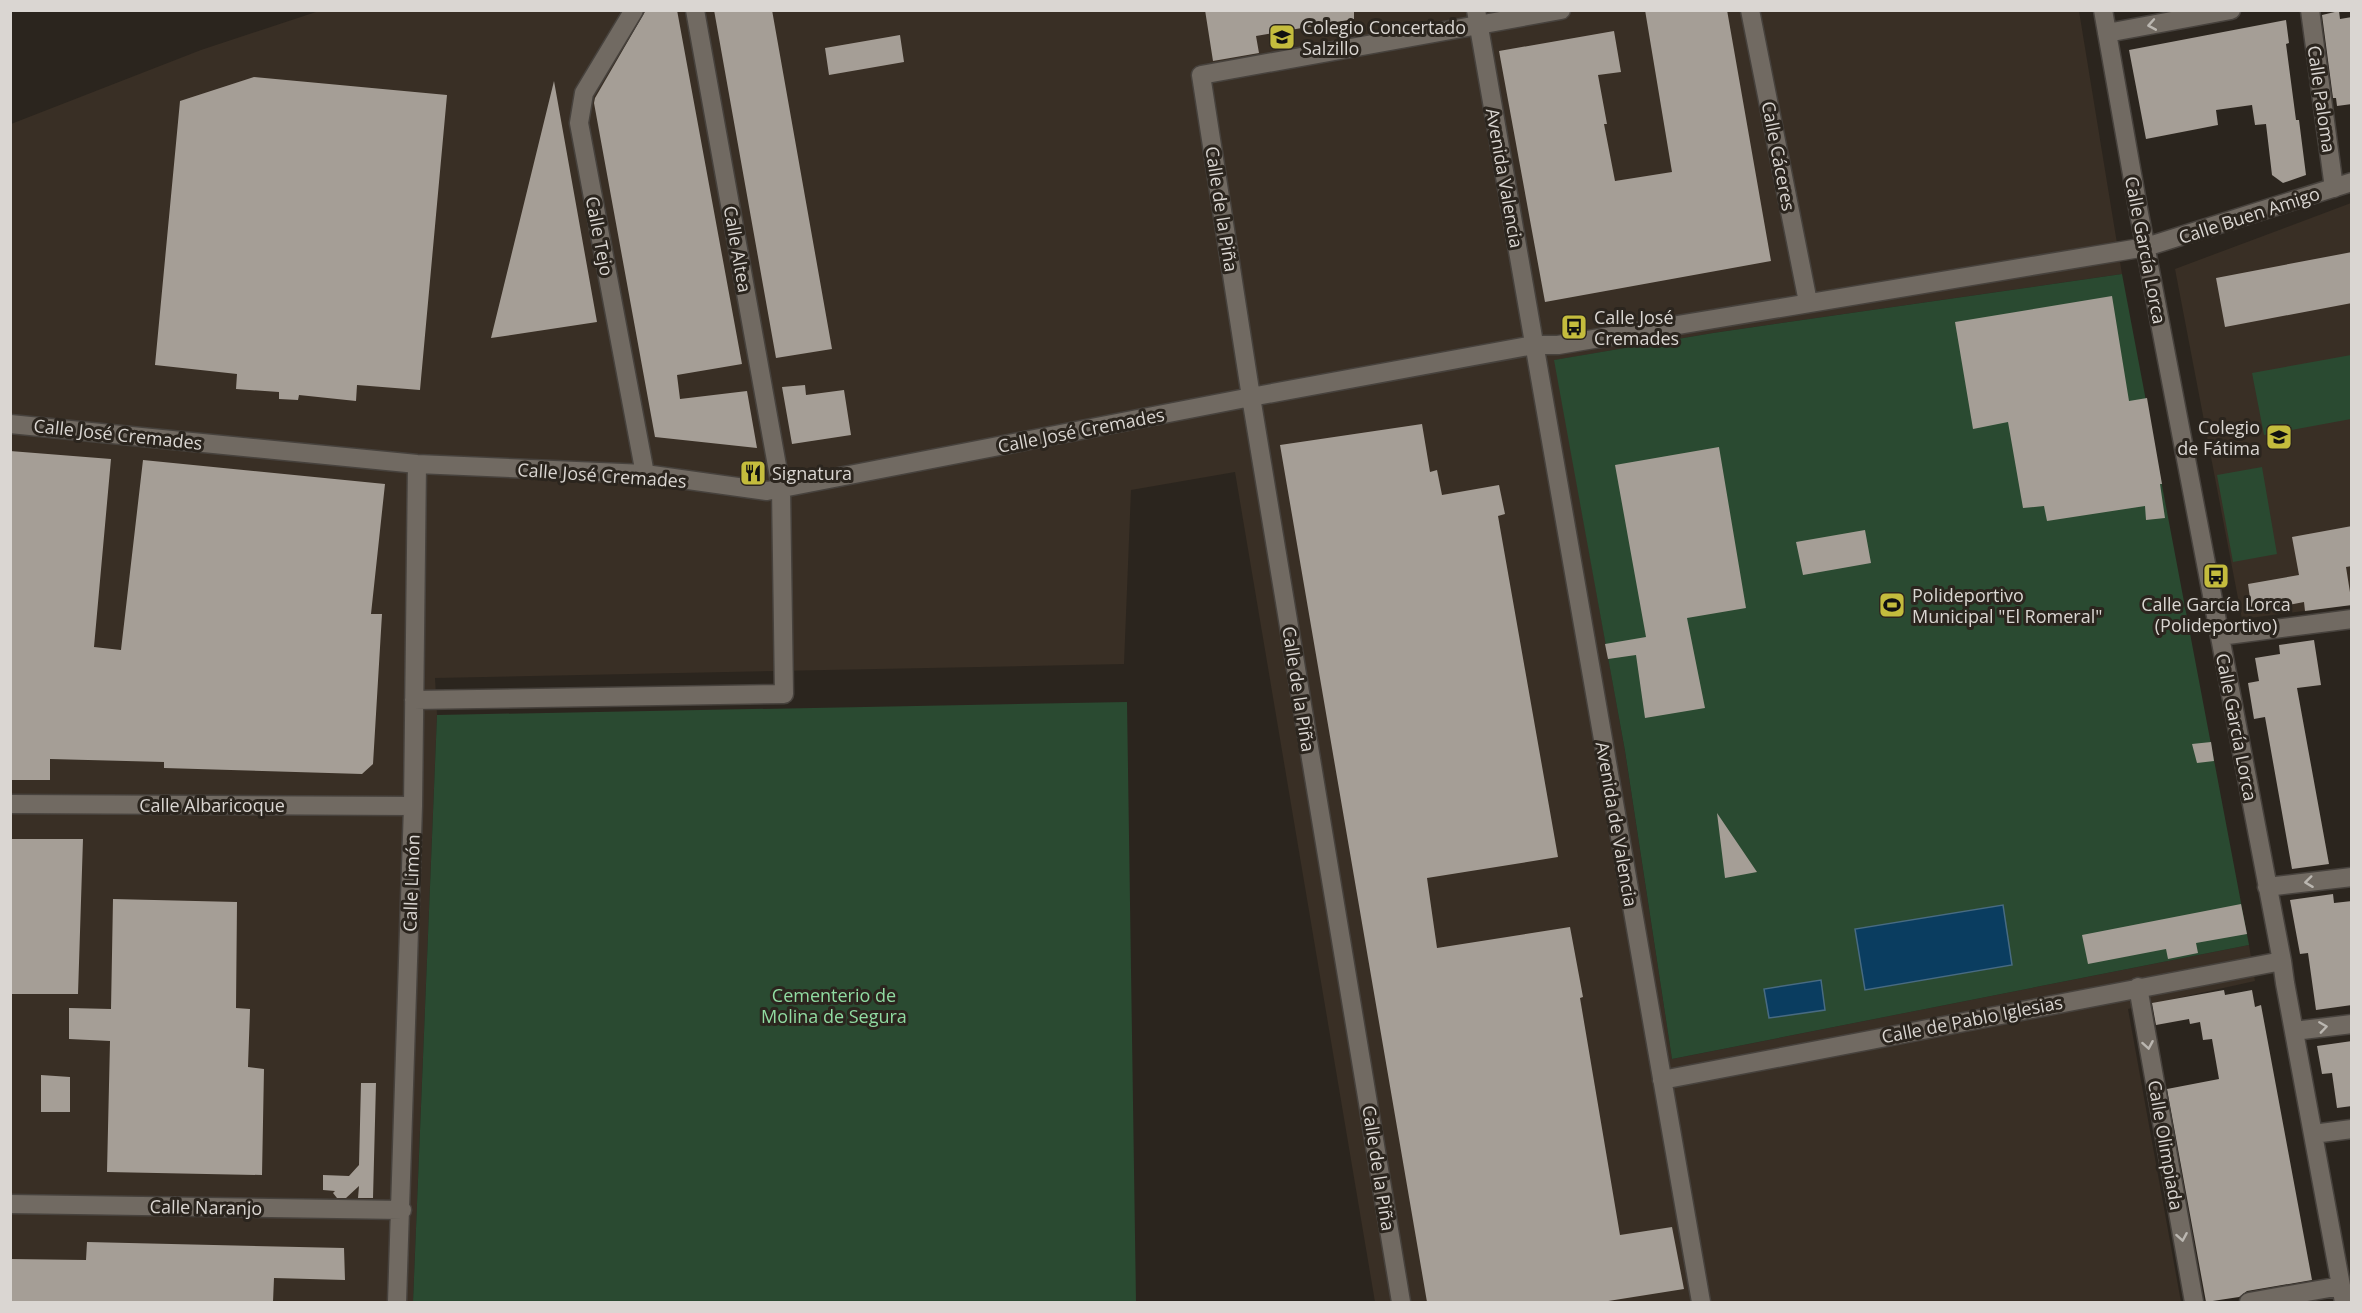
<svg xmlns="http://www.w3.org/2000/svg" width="2362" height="1313" viewBox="0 0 2362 1313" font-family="'Open Sans',sans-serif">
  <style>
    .built { fill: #392f25 }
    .green { fill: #2a4a31 }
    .water { fill: #0a3d60; stroke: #486b82; stroke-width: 1.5 }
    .building { fill: #a59e96 }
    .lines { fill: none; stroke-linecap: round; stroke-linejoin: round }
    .street-casing { stroke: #47423d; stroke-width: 21 }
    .street { stroke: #716a62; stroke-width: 18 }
    .oneway { stroke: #bab6b0 }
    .labels { text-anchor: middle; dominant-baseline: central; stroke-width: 6; stroke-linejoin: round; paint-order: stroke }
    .poi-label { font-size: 18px; fill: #dad6d2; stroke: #2b251e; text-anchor: start }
    .street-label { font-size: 18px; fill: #dad6d2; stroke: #2b251e }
    .park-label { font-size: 18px; fill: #90dba1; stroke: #2b251e }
  </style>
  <rect width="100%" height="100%" fill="#2b251e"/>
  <path class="built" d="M 319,11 L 2079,11 L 2122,274 L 1713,333 L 1555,360 L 1625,751 L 1672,1059 L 2249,945 L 2255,981 L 2128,1009 L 2181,1302 L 1375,1302 L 1235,472 L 1131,490 L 1124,664 L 435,678 L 437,715 L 413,1302 L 11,1302 L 11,124 L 201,50 Z
    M 2351,203 L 2351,605 L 2242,619 L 2175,269 Z"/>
  <path class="green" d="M 2122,274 L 2249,945 L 1672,1059 L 1625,751 L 1554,360 L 1713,333 Z
    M 2351,355 L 2351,419 L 2264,435 L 2252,373 Z
    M 2262,467 L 2277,554 L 2233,562 L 2217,475 Z
    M 1127,702 L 1136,1302 L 413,1302 L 437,715 Z"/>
  <path class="water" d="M 2003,905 L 2012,965 L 1865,990 L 1855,929 Z
    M 1821,980 L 1825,1010 L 1769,1018 L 1764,989 Z"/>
  <path class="building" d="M 646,10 L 677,10 L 742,364 L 677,375 L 680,399 L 747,391 L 757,448 L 655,437 L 594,103 L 595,98 Z
    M 714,10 L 772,10 L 832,349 L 776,358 Z
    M 1205,10 L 1354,10 L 1354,19 L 1256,36 L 1259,53 L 1213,61 Z
    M 1645,10 L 1727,10 L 1771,261 L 1545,302 L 1499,51 L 1614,31 L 1621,72 L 1598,75 L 1607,124 L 1604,124 L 1615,181 L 1672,172 Z
    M 2339,11 L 2340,19 L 2352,17 L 2352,104 L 2337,106 L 2336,98 L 2333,98 L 2322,15 Z
    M 2286,20 L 2289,43 L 2286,44 L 2296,120 L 2299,120 L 2306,175 L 2283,183 L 2272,175 L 2266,124 L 2255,125 L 2252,105 L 2216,110 L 2218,125 L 2146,139 L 2129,50 Z
    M 900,35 L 904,62 L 829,75 L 825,48 Z
    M 254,77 L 447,95 L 420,390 L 357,385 L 356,401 L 299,395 L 298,400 L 279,399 L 279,392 L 236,389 L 237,374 L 155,365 L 180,101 Z
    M 554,81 L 597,322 L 491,338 Z
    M 2352,252 L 2352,303 L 2225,327 L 2216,278 Z
    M 2112,296 L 2129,401 L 2147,398 L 2162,484 L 2160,484 L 2165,518 L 2146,520 L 2145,506 L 2047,521 L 2044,506 L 2023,508 L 2008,422 L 1973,429 L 1955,322 Z
    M 805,385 L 806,395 L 844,390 L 851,435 L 792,444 L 782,387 Z
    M 1422,424 L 1430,472 L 1437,470 L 1442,495 L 1499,485 L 1505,514 L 1498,516 L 1558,857 L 1427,878 L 1437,948 L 1570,927 L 1583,997 L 1580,998 L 1620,1235 L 1672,1227 L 1684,1289 L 1602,1302 L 1427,1302 L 1280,445 Z
    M 1719,447 L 1746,608 L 1687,618 L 1705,708 L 1645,718 L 1636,655 L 1608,659 L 1605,644 L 1646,637 L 1615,465 Z
    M 10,451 L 111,459 L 94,647 L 121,650 L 143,460 L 385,484 L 371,614 L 382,614 L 373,764 L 362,774 L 164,768 L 164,762 L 50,759 L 50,780 L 10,780 Z
    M 2352,526 L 2352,566 L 2346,567 L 2352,605 L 2305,611 L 2304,602 L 2252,612 L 2248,584 L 2299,575 L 2292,537 Z
    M 1865,530 L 1871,563 L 1803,575 L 1796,542 Z
    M 2314,640 L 2321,685 L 2297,688 L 2329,864 L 2292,869 L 2265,717 L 2254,719 L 2248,683 L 2259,681 L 2255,658 L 2280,654 L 2279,645 Z
    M 2211,742 L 2214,761 L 2197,763 L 2192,744 Z
    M 1717,813 L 1757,872 L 1725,878 Z
    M 10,839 L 83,839 L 78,994 L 10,994 Z
    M 2333,894 L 2334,903 L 2352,901 L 2352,1005 L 2316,1010 L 2308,953 L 2300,954 L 2290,900 Z
    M 113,899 L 237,902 L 236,1008 L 250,1009 L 248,1067 L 264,1069 L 262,1175 L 107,1172 L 110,1041 L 69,1039 L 69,1008 L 111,1009 Z
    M 2241,904 L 2247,934 L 2196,943 L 2198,953 L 2168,959 L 2166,949 L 2088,964 L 2082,935 Z
    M 2224,990 L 2225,995 L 2252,990 L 2255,1007 L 2261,1005 L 2312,1280 L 2247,1291 L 2239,1297 L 2206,1302 L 2167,1089 L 2219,1079 L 2212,1039 L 2203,1040 L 2200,1022 L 2190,1024 L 2189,1019 L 2156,1025 L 2152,1003 Z
    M 2352,1041 L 2352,1106 L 2337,1108 L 2332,1073 L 2322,1074 L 2317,1046 Z
    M 41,1075 L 70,1077 L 70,1112 L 41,1112 Z
    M 361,1083 L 376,1083 L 373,1198 L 358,1198 L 359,1186 L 346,1198 L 337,1198 L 333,1193 L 335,1191 L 323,1190 L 323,1175 L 349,1176 L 359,1165 Z
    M 87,1242 L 344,1248 L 345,1280 L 274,1278 L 273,1302 L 10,1302 L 10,1259 L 86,1260 Z"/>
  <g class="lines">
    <defs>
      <path id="street" d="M 634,10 L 584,93 L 579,123 L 645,474
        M 1476,10 L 1701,1302
        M 1750,10 L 1808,302
        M 2103,10 L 2138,208 L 2282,961 L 2285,983 L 2344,1302
        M 2310,10 L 2334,188
        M 2107,33 L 2231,10
        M 10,424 L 417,464 L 645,474 L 767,491 L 1251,397 L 1534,345 L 1558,345 L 2146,247 L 2352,182
        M 2220,636 L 2352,619
        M 414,700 L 784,694 L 781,488 L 695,10
        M 10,804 L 413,806
        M 2267,887 L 2352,877
        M 2138,987 L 2194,1302
        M 2294,1031 L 2352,1024
        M 1662,1080 L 2282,961
        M 2313,1134 L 2352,1129
        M 10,1204 L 402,1210
        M 397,1302 L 413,806 L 417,464
        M 1401,1302 L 1251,397 L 1201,75 L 1561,10
        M 2249,1302 L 2341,1286"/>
    </defs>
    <use href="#street" class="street-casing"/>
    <use href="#street" class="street"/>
  </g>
  <defs><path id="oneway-chevron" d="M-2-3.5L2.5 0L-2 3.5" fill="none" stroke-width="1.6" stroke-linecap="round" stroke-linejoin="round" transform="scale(1.5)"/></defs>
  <g class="oneway">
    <use href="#oneway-chevron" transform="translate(2152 25) rotate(170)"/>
    <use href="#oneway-chevron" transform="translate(2309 882) rotate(173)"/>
    <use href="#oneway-chevron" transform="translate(2323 1027) rotate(-8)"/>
    <use href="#oneway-chevron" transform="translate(2148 1045) rotate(80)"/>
    <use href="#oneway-chevron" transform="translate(2182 1237) rotate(80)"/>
  </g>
  <defs>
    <symbol id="school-square" viewBox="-11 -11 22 22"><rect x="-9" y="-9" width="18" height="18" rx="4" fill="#c4bc3d" stroke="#2b251e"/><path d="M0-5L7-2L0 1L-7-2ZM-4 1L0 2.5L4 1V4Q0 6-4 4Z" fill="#111"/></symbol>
    <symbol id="bus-square" viewBox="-11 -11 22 22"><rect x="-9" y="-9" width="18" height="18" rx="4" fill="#c4bc3d" stroke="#2b251e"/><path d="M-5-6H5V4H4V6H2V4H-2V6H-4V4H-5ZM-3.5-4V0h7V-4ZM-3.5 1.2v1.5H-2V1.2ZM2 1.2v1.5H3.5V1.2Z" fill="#111"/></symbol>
    <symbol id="restaurant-square" viewBox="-11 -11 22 22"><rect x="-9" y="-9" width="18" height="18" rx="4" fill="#c4bc3d" stroke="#2b251e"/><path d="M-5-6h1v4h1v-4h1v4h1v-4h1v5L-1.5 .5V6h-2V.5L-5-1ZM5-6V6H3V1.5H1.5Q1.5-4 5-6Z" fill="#111"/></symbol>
    <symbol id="stadium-square" viewBox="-11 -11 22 22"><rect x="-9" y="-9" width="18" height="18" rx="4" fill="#c4bc3d" stroke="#2b251e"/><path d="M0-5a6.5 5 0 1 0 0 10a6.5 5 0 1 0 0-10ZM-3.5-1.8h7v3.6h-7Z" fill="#111"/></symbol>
  </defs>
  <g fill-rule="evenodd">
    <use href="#school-square" x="1267" y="22" width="30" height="30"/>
    <use href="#bus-square" x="1559" y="312" width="30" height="30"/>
    <use href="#school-square" x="2264" y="422" width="30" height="30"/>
    <use href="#restaurant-square" x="738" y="458" width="30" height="30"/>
    <use href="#bus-square" x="2201" y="561" width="30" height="30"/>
    <use href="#stadium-square" x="1877" y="590" width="30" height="30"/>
  </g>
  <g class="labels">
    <g class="poi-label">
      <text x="1302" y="27">Colegio Concertado<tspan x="1302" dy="21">Salzillo</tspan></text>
      <text x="1594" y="317">Calle José<tspan x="1594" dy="21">Cremades</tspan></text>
      <text x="2260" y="427" text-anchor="end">Colegio<tspan x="2260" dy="21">de Fátima</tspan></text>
      <text x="772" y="473">Signatura</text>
      <text x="1912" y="595">Polideportivo<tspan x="1912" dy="21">Municipal "El Romeral"</tspan></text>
      <text x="2216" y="604" text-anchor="middle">Calle García Lorca<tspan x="2216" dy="21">(Polideportivo)</tspan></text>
    </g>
    <g class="street-label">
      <text transform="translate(2322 99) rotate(82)">Calle Paloma</text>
      <text transform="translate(1779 156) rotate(79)">Calle Cáceres</text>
      <text transform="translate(1505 178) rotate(80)">Avenida Valencia</text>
      <text transform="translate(1222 209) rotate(81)">Calle de la Piña</text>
      <text transform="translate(2249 215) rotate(-18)">Calle Buen Amigo</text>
      <text transform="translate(600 236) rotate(79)">Calle Tejo</text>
      <text transform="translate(738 249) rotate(80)">Calle Altea</text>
      <text transform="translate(2146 250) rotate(79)">Calle García Lorca</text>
      <text transform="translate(1081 430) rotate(-11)">Calle José Cremades</text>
      <text transform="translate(118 434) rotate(6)">Calle José Cremades</text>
      <text transform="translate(602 475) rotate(4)">Calle José Cremades</text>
      <text transform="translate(1299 689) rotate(81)">Calle de la Piña</text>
      <text transform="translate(2237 727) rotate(79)">Calle García Lorca</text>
      <text x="212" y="805">Calle Albaricoque</text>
      <text transform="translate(1617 824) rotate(80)">Avenida de Valencia</text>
      <text transform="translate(411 883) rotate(-88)">Calle Limón</text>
      <text transform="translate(1972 1019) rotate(-11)">Calle de Pablo Iglesias</text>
      <text transform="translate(2166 1145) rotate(80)">Calle Olimpiada</text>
      <text transform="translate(1379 1168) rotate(81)">Calle de la Piña</text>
      <text transform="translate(206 1207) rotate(1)">Calle Naranjo</text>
    </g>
    <g class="park-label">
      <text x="834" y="995">Cementerio de<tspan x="834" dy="21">Molina de Segura</tspan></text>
    </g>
  </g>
  <rect width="2362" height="1313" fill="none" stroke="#dad6d2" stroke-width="24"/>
</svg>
